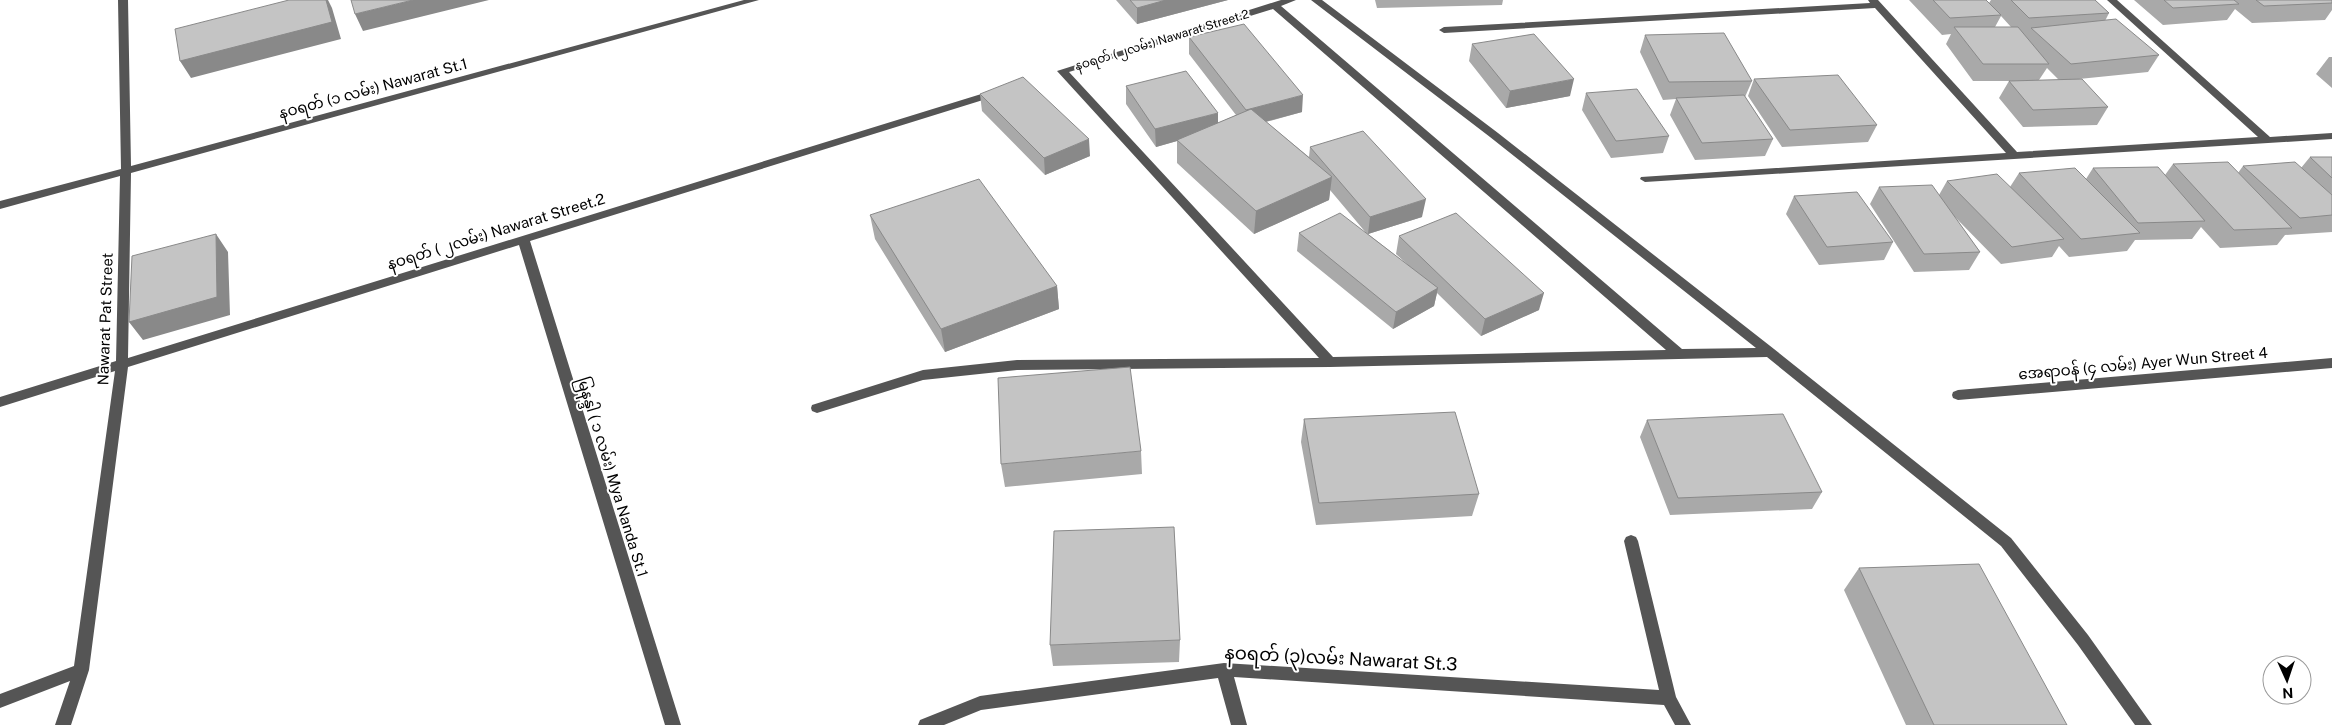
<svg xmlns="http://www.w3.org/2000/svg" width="2332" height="725" viewBox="0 0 2332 725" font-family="'Public Sans','Noto Sans Myanmar',sans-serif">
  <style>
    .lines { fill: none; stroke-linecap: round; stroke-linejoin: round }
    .minor { fill: #555; fill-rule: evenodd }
    .wall { fill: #a9a9a9; fill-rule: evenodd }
    .shaded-wall { fill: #898989 }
    .building { fill: #c4c4c4; stroke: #898989 }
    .labels { text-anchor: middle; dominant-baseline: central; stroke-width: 4; stroke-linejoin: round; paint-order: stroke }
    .far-street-label { font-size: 12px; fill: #000; stroke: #fff }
    .street-label { font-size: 15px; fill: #000; stroke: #fff }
    .near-street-label { font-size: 18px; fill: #000; stroke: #fff }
  </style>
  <rect width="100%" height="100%" fill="#fff"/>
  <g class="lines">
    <path class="minor" d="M 118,0 L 128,0 L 131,166 L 744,0 L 759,0 L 131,173 L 128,358 L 991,91 L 999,91 L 999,95 L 530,241 L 681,725 L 665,725 L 519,245 L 128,367 L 89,670 L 71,725 L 55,725 L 70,681 L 0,708 L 0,694 L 74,666 L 115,371 L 0,407 L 0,397 L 116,361 L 120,176 L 0,209 L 0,201 L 121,169 Z
      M 1281,0 L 1296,0 L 1281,6 L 1682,349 L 1756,348 L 1490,137 L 1311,0 L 1322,0 L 1498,133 L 1774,349 L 2011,538 L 2088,635 L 2152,725 L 2135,725 L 2078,645 L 2001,546 L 1767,357 L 1330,367 L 1017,370 L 923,380 L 817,413 L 812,411 L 811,408 L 812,405 L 923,370 L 1017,360 L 1319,358 L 1057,71 ZM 1273,9 L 1666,350 L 1333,357 L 1069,72 Z
      M 1868,0 L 1878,0 L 2017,152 L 2258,137 L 2107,0 L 2117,0 L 2270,137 L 2332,133 L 2332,139 L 1645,182 L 1640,179 L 1641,177 L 2006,153 L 1875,8 L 1444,33 L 1439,30 L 1444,27 L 1870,3 Z
      M 2332,358 L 2332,368 L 1958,400 L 1953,398 L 1952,395 L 1953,392 L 1958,390 Z
      M 1631,535 L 1636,537 L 1638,541 L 1676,697 L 1691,725 L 1675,725 L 1664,705 L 1234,677 L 1247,725 L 1231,725 L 1218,678 L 981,710 L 944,725 L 918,725 L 920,720 L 980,696 L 1224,663 L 1659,690 L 1624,541 L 1626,537 Z"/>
  </g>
  <path class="wall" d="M 1116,0 L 1228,0 L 1137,24 Z
    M 1375,0 L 1503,0 L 1502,5 L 1377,8 Z
    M 1909,0 L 1986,0 L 1989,3 L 1991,0 L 2095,0 L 2109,13 L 2105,21 L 2159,55 L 2148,72 L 2079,79 L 2108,107 L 2097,125 L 2023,127 L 1999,98 L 2009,81 L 2014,81 L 1973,81 L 1946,44 L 1951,34 L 1942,35 ZM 2001,16 L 2011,27 L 1995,27 ZM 2047,68 L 2059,80 L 2039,80 Z
    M 2134,0 L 2332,0 L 2332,10 L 2325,20 L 2252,23 L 2235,9 L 2227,20 L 2163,25 Z
    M 1645,35 L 1752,81 L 1745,97 L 1773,139 L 1765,156 L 1695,160 L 1670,115 L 1676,99 L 1663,100 L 1640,52 Z
    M 1189,37 L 1302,112 L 1266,122 L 1309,157 L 1310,147 L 1422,217 L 1368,234 L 1409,266 L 1396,254 L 1399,236 L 1539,310 L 1481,336 L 1437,293 L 1434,306 L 1393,329 L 1297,251 L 1299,233 L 1367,234 L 1330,190 L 1329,200 L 1254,234 L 1177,163 L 1177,141 L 1156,147 L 1126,104 L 1126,86 L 1218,123 L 1236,115 L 1189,54 Z
    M 1472,44 L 1570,96 L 1506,108 L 1469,61 Z
    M 2329,57 L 2332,57 L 2332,88 L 2316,74 Z
    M 1754,79 L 1877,125 L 1868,142 L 1782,147 L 1748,96 Z
    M 1586,93 L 1669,136 L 1663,153 L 1611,158 L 1582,110 Z
    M 980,94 L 1090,156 L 1045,175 L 982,111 Z
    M 2310,157 L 2332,157 L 2332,232 L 2285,235 L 2277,245 L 2220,248 L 2201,227 L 2192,239 L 2135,240 L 2127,251 L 2069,257 L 2059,246 L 2052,257 L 2001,264 L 1953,215 L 1980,252 L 1969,270 L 1914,272 L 1870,204 L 1879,187 L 1939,195 L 1947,181 L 2010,187 L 2019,173 L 2086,179 L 2093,168 L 2165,175 L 2173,164 L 2238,173 L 2243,166 L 2301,168 Z
    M 1794,196 L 1893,242 L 1884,260 L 1819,265 L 1786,214 Z
    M 870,215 L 1057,286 L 1059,309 L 945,352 L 875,239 Z
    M 1304,419 L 1479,494 L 1472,516 L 1316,525 L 1301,442 Z
    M 1647,420 L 1822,492 L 1812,509 L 1670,515 L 1640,437 Z
    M 1141,451 L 1142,474 L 1005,487 L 1001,464 Z
    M 1859,568 L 2067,725 L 1906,725 L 1844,590 Z
    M 1180,640 L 1179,662 L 1053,666 L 1050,645 Z"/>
  <path class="shaded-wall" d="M 326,0 L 328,0 L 332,8 L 341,39 L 191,78 L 180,61 Z
    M 413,0 L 489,0 L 363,31 L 355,14 Z
    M 1166,0 L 1228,0 L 1137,24 L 1137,8 Z
    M 1574,79 L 1570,96 L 1506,108 L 1510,91 Z
    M 1303,95 L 1302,112 L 1245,127 L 1246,110 Z
    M 1218,113 L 1218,130 L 1177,140 L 1177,141 L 1156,147 L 1155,129 Z
    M 1089,139 L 1090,156 L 1045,175 L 1044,158 Z
    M 1332,177 L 1329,200 L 1254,234 L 1256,211 Z
    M 1426,199 L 1422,217 L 1368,234 L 1370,217 Z
    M 216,234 L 228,252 L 230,315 L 143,340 L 129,322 Z
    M 1057,286 L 1059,309 L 945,352 L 941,329 Z
    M 1438,288 L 1434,306 L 1393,329 L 1396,312 Z
    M 1544,293 L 1539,310 L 1481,336 L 1485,319 Z"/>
  <path class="building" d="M 289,0 L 326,0 L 332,22 L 180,61 L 175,29 Z
    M 351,0 L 413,0 L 355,14 Z
    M 1130,0 L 1166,0 L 1137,8 Z
    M 1933,0 L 1986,0 L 2001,15 L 1950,18 Z
    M 2011,0 L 2095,0 L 2109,13 L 2029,18 Z
    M 2164,0 L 2234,0 L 2239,4 L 2173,8 Z
    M 2256,0 L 2332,0 L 2332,3 L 2264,6 Z
    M 2116,19 L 2159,55 L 2071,64 L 2031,28 Z
    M 1244,24 L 1303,95 L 1246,110 L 1189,37 Z
    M 1954,27 L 2018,27 L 2049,64 L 1983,64 Z
    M 1724,33 L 1752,81 L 1669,82 L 1645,35 Z
    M 1534,34 L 1574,79 L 1510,91 L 1472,44 Z
    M 1186,71 L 1218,113 L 1155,129 L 1126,86 Z
    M 1838,75 L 1877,125 L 1790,130 L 1754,79 Z
    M 1023,77 L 1089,139 L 1044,158 L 980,94 Z
    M 2082,79 L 2108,107 L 2033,110 L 2009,81 Z
    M 1637,89 L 1669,136 L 1616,141 L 1586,93 Z
    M 1744,95 L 1773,139 L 1702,143 L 1676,98 Z
    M 1251,109 L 1332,177 L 1256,211 L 1177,140 Z
    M 1363,131 L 1426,199 L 1370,217 L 1310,147 Z
    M 2310,157 L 2332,157 L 2332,178 Z
    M 2228,162 L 2292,228 L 2234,230 L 2173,164 Z
    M 2295,162 L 2332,195 L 2332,215 L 2300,218 L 2243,166 Z
    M 2158,167 L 2205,221 L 2138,223 L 2093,168 Z
    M 2075,168 L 2140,233 L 2081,239 L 2019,173 Z
    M 1997,174 L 2064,239 L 2012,247 L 1947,181 Z
    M 979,179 L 1057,286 L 941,329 L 870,215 Z
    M 1932,185 L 1980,252 L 1924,254 L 1879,187 Z
    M 1857,192 L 1893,242 L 1827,247 L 1794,196 Z
    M 1340,213 L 1438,288 L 1396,312 L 1299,233 Z
    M 1456,213 L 1544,293 L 1485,319 L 1399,236 Z
    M 216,234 L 217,297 L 129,322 L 132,256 Z
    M 1130,367 L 1141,451 L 1001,464 L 998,378 Z
    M 1455,412 L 1479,494 L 1319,503 L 1304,419 Z
    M 1783,414 L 1822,492 L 1678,498 L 1647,420 Z
    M 1174,527 L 1180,640 L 1050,645 L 1054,531 Z
    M 1979,564 L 2067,725 L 1934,725 L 1859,568 Z"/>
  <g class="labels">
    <g class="far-street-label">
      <text transform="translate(1162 40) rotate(-17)">နဝရတ် ( ၂လမ်း) Nawarat Street.2</text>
    </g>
    <g class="street-label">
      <text transform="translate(373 88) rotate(-15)">နဝရတ် (၁ လမ်း) Nawarat St.1</text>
      <text transform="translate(496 231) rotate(-17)">နဝရတ် ( ၂လမ်း) Nawarat Street.2</text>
      <text transform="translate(105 319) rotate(-88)">Nawarat Pat Street</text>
      <text transform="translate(2143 363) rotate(-5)">အေရာဝန် (၄ လမ်း) Ayer Wun Street 4</text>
      <text transform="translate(613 477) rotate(73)">မြနန္ဒါ ( ၁ လမ်း) Mya Nanda St.1</text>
    </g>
    <g class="near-street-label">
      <text transform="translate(1341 658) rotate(3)">နဝရတ် (၃)လမ်း Nawarat St.3</text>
    </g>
  </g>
  <g transform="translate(2287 680) rotate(177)"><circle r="24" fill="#ffffff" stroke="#999999"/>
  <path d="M0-4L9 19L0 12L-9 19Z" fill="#000000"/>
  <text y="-8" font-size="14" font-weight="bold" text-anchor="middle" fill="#000000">N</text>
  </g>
</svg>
